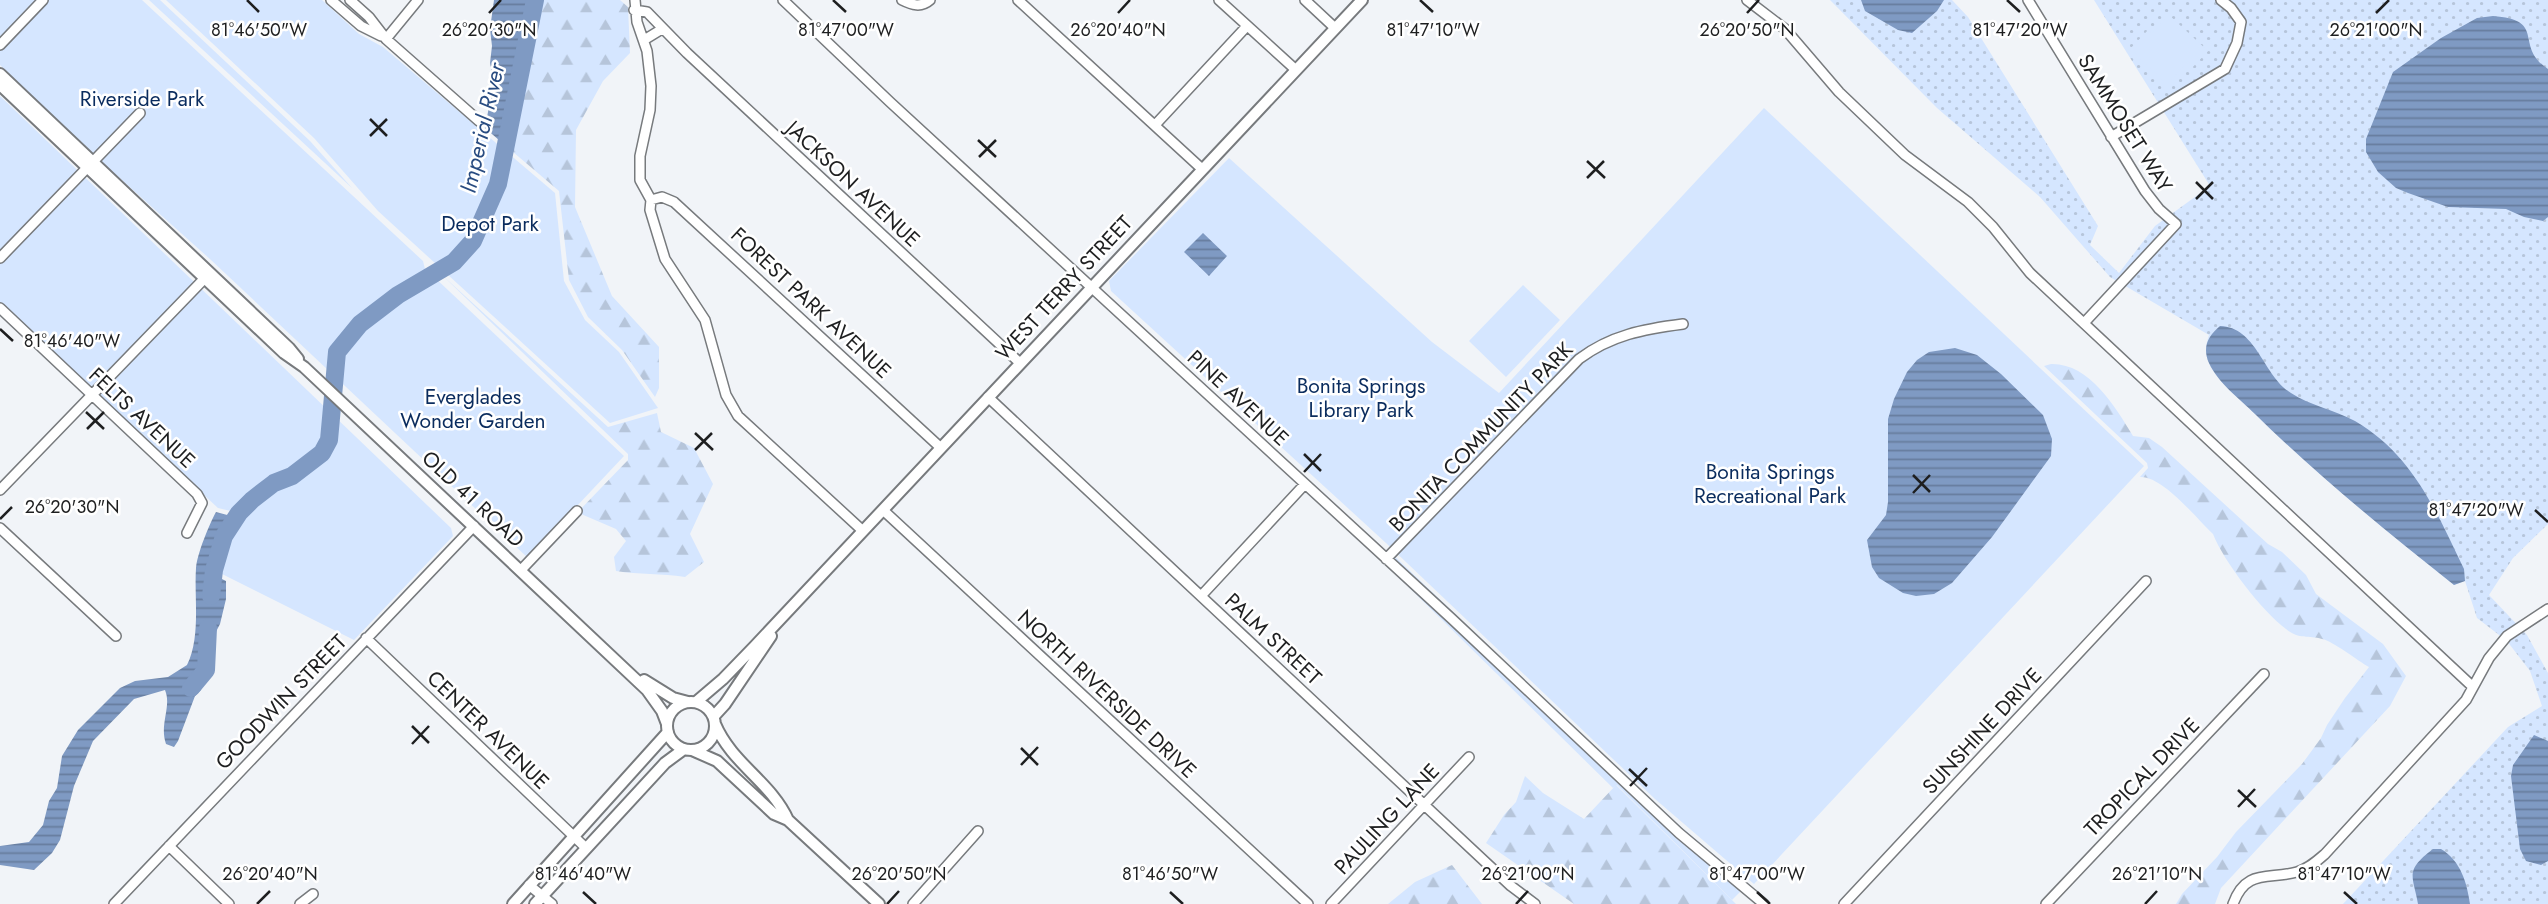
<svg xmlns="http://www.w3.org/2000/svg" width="2548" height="904" viewBox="0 0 2548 904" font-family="Jost,sans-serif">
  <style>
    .grass { fill: url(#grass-dots) }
    .forest { fill: url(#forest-firs) }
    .green { fill: #d5e6ff }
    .water { fill: url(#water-rules) }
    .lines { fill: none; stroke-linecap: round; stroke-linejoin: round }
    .river { stroke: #7f9ac3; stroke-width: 18 }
    .minor-casing { stroke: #777a7d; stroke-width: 12 }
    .tertiary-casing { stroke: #777a7d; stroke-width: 14 }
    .minor { stroke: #fff; stroke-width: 9 }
    .tertiary { stroke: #fff; stroke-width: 10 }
    .ticks { fill: none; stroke: #1e1f20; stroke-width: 2.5 }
    .labels { text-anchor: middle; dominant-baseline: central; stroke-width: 5; stroke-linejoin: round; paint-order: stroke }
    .park-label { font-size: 21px; fill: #0a2c5e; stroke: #fff }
    .street-label { font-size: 21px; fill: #1e1f20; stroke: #fff }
    .water-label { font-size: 23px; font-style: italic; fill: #294c81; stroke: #fff }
    .ticks-label { font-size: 18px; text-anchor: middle; fill: #1e1f20; stroke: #fff; stroke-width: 5; stroke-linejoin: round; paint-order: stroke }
  </style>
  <defs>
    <pattern id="grass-dots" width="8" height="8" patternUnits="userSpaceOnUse" patternTransform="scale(1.75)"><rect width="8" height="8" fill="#d5e6ff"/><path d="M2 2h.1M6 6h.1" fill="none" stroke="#b6c5da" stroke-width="1.8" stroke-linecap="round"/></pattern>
    <pattern id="forest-firs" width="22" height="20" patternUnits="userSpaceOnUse" patternTransform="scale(1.75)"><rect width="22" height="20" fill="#d5e6ff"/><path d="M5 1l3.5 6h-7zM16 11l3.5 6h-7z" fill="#b6c5da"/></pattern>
    <pattern id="water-rules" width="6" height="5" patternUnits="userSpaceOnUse" patternTransform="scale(1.75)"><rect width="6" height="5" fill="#7f9ac3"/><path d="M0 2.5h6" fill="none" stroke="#677d9e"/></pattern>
  </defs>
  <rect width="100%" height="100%" fill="#f1f4f8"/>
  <path class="grass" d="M 1830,0 L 1952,0 L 1968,17 L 2098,226 L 2090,245 L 2119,273 L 2155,226 L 2210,186 L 2094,0 L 2548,0 L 2548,524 L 2513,558 L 2489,595 L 2527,635 L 2548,673 L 2548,904 L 2343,904 L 2508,727 L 2542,706 L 2530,671 L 2507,641 L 2477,618 L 2465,581 L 2454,585 C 2384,529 2318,476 2254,413 C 2239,398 2216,381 2208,361 C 2205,351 2206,344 2209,335 L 2110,277 L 2040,197 L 1937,108 Z"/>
  <path class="forest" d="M 543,0 L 620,0 L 628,7 L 630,53 L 603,81 L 576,130 L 575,207 L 612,296 L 659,347 L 659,388 L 655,397 L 622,350 L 588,317 L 569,280 L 559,191 L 507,147 C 507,130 506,109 518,97 L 511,68 C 520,57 517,47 521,35 C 527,21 538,14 543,0 Z
    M 441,274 L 608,427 L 657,413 L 661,432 L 694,448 L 713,484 L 690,534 L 704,562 L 685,577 C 661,573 639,575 616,571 L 614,557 L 626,541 L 616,529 L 581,514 L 574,516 L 628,460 L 628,454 Z
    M 2051,364 C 2089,363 2115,406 2133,436 L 2149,438 L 2162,447 L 2268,544 L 2282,552 L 2306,575 L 2316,594 L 2383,644 L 2406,676 L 2390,706 L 2221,888 L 2215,904 L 2176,904 L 2182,894 L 2217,857 L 2236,832 L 2302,764 L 2321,738 L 2327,725 L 2345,698 L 2369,667 C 2358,661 2333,641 2322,639 C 2308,635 2300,640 2286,629 C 2262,611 2224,562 2213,534 C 2196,518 2163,476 2140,477 L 2148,468 L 2147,463 L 2044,366 Z
    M 1525,776 L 1543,793 L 1584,819 L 1616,785 L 1736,904 L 1574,904 L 1486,843 L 1504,815 L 1516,802 Z
    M 1452,865 L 1482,904 L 1388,904 L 1415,882 Z"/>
  <path class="green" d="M 0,0 L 142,0 L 423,261 L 427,277 L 432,275 L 624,456 L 528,558 L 211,260 L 85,147 L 0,65 Z
    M 149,0 L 160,0 L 310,141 L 352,188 Z
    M 166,0 L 322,0 L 359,34 L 383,47 L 555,193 L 564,281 L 585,320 L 619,352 L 658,408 L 610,423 L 378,211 L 314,138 Z
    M 2169,15 L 2208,51 L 2190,70 L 2185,65 L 2167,84 L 2130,49 L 2148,30 L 2152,33 Z
    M 0,96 L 451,528 L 453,536 L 354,640 L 214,570 L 224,536 L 239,513 L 218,508 L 0,305 Z
    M 1764,108 L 2144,466 L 1754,884 L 1655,799 L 1386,543 L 1111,291 L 1109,281 L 1229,158 L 1432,342 L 1499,393 Z
    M 1523,285 L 1560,320 L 1506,377 L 1469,341 Z
    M 1388,550 L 1652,802 L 1748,884 L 1732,900 L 1617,785 L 1613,788 L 1380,559 Z"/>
  <path class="water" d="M 494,0 L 543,0 C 538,15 524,23 520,38 C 519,43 520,49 519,54 C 515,73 505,69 521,89 L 510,111 L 507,147 L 485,128 L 494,80 L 490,63 L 492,46 L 490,29 Z
    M 1861,0 L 1944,0 L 1937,11 L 1912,33 L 1898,30 L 1865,11 Z
    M 2493,16 C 2548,20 2513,46 2548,69 L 2548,217 L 2543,221 L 2524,217 L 2506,209 L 2448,207 L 2408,193 L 2396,188 L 2378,172 L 2366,152 L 2366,139 L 2393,72 L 2441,38 L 2477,18 Z
    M 1203,233 L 1227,256 L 1209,276 L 1184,252 Z
    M 2220,326 C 2257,327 2263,376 2291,393 C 2309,405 2335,410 2355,421 C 2413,455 2436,511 2464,569 L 2465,581 L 2454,585 C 2385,530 2318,476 2255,414 C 2240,399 2218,383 2209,363 C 2202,347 2208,336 2220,326 Z
    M 1955,348 L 1977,355 L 2001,374 L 2043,415 L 2052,439 L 2051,456 L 1992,537 L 1952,583 L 1934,594 L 1916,596 L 1903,593 L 1879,578 L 1872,567 L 1867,540 L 1886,515 L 1888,502 L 1888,419 L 1894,399 L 1907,372 L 1917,360 L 1929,352 Z
    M 216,512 L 231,516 L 220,535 L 210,570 L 212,574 L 226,581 L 226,599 L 220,624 L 206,651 L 203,682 L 201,690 L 195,696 L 178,741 L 174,747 L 166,744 C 159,724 172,707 165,690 L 134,699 L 93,741 L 74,786 L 60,840 L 52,853 L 34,870 L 0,865 L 0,846 L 29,842 L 43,825 L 49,801 L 57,788 L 62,756 L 78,730 L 120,688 L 135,681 L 168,677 L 187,665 C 201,637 194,598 196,568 C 197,554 209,525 216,512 Z
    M 2534,735 L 2548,741 L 2548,861 L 2541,865 L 2526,861 L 2520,849 L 2511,776 L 2513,765 Z
    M 2433,849 L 2441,849 C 2461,861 2467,883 2470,904 L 2418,904 C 2413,875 2404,871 2433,849 Z"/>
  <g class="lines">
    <path class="river" d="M 211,596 L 214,570 L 224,536 L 239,513 L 252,500 L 274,483 L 292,476 L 322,453 L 329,440 L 337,352 L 360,324 L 398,295 L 454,262 L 473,241 L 498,184 L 535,0
      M 191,688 L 206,670 L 208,628"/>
    <defs>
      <path id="minor" d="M 331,0 L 361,26 L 381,36
        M 350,0 L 369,17 L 386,39 L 479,121
        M 635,0 L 637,22 L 647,51 L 651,86 L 650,110 L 640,156 L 640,180 L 651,200 L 650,210 L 665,259 L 705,320 L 726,395 L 738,416 L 863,531
        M 783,0 L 890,102 L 1452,619 L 1679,833 L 1764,904
        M 902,0 C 912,5 921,8 930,0
        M 1018,0 L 1202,169
        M 1219,0 L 1296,70
        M 1305,0 L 1335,28
        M 1747,0 L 1785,29 L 1839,92 L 1905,155 L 1968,202 L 1993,227 L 2030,273 L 2473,687
        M 2028,0 L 2145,191 L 2159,209 L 2176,224 L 2084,323
        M 634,10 L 647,12 L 687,53 L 1020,363
        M 386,39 L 418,0
        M 644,40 L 662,29
        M 0,45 L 43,0
        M 1155,125 L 1247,26
        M 2111,137 L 2225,69 L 2237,43 L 2241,22 L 2231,8 L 2221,0
        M 651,200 L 662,197 L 674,202 L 941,448
        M 0,258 L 140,113
        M 0,308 L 197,494 L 202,503 L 187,533
        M 988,397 L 1511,886 L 1535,904
        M 0,490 L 205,278
        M 883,510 L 1308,904
        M 0,528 L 116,636
        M 1386,559 L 1579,359 C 1611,335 1644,329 1683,324
        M 521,570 L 577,511
        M 1201,596 L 1305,484
        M 366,638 L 586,848
        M 169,846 L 229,904
        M 529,885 L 552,904
        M 114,904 L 474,526
        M 300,904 L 313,894
        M 913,904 L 978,831
        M 1331,904 L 1469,757
        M 1844,904 L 2146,581
        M 2046,904 L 2264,674
        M 2233,904 C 2246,868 2269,880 2297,872 C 2308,869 2317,861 2325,854 L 2466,700 L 2489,658 L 2507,636 L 2548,609"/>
      <path id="tertiary" d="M 0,74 L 289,348 L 298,359
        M 0,85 L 284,353 L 304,367 L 647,690 L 662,711 L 667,724
        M 644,680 L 673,698 L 688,702
        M 696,702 L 723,679 L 754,647 L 1362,0
        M667 726a24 24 0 1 1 48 0a24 24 0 1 1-48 0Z
        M 714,716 L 725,704 L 771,636
        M 715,724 C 732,764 771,782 788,820
        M 692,750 L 717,761 L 774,814 L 788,820 L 879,904
        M 513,904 L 668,732
        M 535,904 L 665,763 L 684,749"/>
    </defs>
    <use href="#minor" class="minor-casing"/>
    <use href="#tertiary" class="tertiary-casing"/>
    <use href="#minor" class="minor"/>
    <use href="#tertiary" class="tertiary"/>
  </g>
  <path class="ticks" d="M 247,0 L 259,12M 833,0 L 846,12M 1420,0 L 1433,12M 2007,0 L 2020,12M 489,13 L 501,0M 1118,13 L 1130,0M 1747,13 L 1759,0M 2376,13 L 2389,0M 370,119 L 387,136M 370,136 L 387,119M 978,140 L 996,157M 979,157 L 996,140M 1587,161 L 1605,178M 1587,178 L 1604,161M 2196,182 L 2213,199M 2196,199 L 2213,182M 0,329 L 13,341M 86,412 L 104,429M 87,429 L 104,412M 695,433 L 713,450M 695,450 L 712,433M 1304,454 L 1321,471M 1304,472 L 1321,454M 1913,475 L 1930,492M 1913,493 L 1930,475M 2535,510 L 2548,522M 0,519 L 12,507M 412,726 L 429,743M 412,744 L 429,726M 1021,748 L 1038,765M 1021,765 L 1038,747M 1629,769 L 1647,786M 1630,786 L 1647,768M 2238,790 L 2256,807M 2238,807 L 2255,789M 583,892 L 596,904M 1170,892 L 1183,904M 1757,892 L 1770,904M 2344,892 L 2357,904M 257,904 L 270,891M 887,904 L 899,891M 1516,904 L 1528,891M 2145,904 L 2157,891"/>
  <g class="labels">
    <g class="park-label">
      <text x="142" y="99">Riverside Park</text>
      <text x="490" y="224">Depot Park</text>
      <text x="1361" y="386">Bonita Springs<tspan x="1361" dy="24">Library Park</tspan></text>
      <text x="473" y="397">Everglades<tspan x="473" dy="24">Wonder Garden</tspan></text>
      <text x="1770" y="472">Bonita Springs<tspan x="1770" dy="24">Recreational Park</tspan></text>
    </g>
    <g class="street-label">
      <text transform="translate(2125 123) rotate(58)">SAMMOSET WAY</text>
      <text transform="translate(853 184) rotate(43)">JACKSON AVENUE</text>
      <text transform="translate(1064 288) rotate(-47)">WEST TERRY STREET</text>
      <text transform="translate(811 303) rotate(43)">FOREST PARK AVENUE</text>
      <text transform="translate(1238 398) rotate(43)">PINE AVENUE</text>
      <text transform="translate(142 418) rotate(43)">FELTS AVENUE</text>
      <text transform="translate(1481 437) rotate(-46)">BONITA COMMUNITY PARK</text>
      <text transform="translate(473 499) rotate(43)">OLD 41 ROAD</text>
      <text transform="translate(1273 639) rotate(43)">PALM STREET</text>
      <text transform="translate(1107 694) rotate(43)">NORTH RIVERSIDE DRIVE</text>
      <text transform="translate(281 702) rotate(-46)">GOODWIN STREET</text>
      <text transform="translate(488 730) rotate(44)">CENTER AVENUE</text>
      <text transform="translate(1982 731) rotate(-47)">SUNSHINE DRIVE</text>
      <text transform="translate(2142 777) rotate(-46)">TROPICAL DRIVE</text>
      <text transform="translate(1387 819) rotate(-47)">PAULING LANE</text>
    </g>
    <g class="water-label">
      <text transform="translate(482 128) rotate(-77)">Imperial River</text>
    </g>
  </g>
  <g class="ticks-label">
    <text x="259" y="36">81°46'50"W</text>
    <text x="846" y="36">81°47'00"W</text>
    <text x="1433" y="36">81°47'10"W</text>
    <text x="2020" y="36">81°47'20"W</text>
    <text x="489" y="36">26°20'30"N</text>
    <text x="1118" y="36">26°20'40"N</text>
    <text x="1747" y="36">26°20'50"N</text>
    <text x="2376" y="36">26°21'00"N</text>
    <text x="72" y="347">81°46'40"W</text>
    <text x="72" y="513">26°20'30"N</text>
    <text x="2476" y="516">81°47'20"W</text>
    <text x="270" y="880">26°20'40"N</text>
    <text x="899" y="880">26°20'50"N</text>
    <text x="1528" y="880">26°21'00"N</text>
    <text x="2157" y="880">26°21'10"N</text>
    <text x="583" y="880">81°46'40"W</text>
    <text x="1170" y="880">81°46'50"W</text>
    <text x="1757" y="880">81°47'00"W</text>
    <text x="2344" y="880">81°47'10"W</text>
  </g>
</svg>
